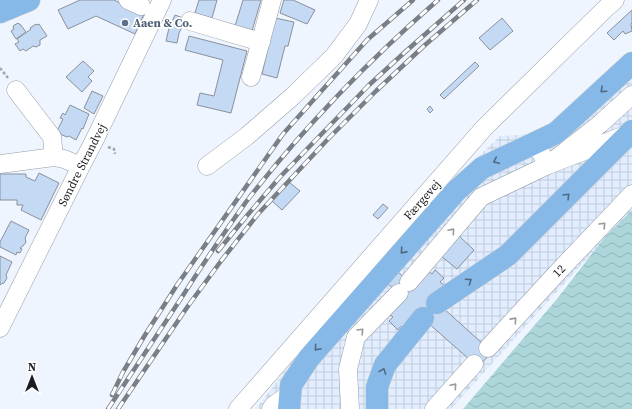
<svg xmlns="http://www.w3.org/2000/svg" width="632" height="409" viewBox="0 0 632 409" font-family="'Source Serif 4',serif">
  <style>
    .industrial { fill: url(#industrial-grid) }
    .water { fill: url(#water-waves) }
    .building { fill: #c4d9f4; stroke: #8a919b }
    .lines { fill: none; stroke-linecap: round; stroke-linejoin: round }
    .minor-casing { stroke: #969da6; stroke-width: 19 }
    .major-casing { stroke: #d1d2d2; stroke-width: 23 }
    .path { stroke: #a2a7af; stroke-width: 2.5; stroke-dasharray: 3 2; stroke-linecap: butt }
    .minor { stroke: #fff; stroke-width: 18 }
    .major { stroke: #86b9e8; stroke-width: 22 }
    .rail-casing { stroke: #7a7f85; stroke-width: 4.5 }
    .rail { stroke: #fff; stroke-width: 3; stroke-dasharray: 9; stroke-linecap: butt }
    .oneway { stroke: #506a84 }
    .oneway2 { stroke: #98999b }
    .service-dot { fill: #5c6f8a; stroke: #fff; stroke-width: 1.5 }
    .labels { text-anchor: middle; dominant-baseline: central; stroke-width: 3.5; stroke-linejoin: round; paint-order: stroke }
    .service-label { font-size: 12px; font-weight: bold; fill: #4e5e75; stroke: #fff; text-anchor: start }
    .street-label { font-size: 12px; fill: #191c20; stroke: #fff }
  </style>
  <defs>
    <pattern id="industrial-grid" width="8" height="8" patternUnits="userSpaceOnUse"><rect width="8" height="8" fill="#e2eeff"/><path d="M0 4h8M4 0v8" fill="none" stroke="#c1ccda"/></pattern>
    <pattern id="water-waves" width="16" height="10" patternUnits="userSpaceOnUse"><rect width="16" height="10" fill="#acd6da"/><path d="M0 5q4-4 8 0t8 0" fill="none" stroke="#93b7bb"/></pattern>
  </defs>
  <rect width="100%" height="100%" fill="#eff5fe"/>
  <path class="industrial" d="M 632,72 L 632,214 L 581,265 L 451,409 L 256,409 L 304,346 L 483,152 L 500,136 L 567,132 Z"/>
  <path class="water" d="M 632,210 L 632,409 L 463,409 L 557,299 L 605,237 Z"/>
  <path class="building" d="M 80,0 L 114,0 L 144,14 L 135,34 L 96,16 L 68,29 L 58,10 Z
    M 199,0 L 217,0 L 212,18 L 195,13 Z
    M 243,0 L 261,0 L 252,31 L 235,26 Z
    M 284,0 L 293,0 L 315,10 L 307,24 L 280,13 Z
    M 632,10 L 632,23 L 631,24 L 632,31 L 625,34 L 623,31 L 614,40 L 607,33 Z
    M 175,15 L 186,19 L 179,33 L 177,43 L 166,41 L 169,28 Z
    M 275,18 L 294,22 L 288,46 L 285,46 L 277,78 L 262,74 Z
    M 502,18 L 513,31 L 490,50 L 479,38 Z
    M 18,23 L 19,24 L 20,24 L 26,32 L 16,39 L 11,31 L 14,29 L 13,26 Z
    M 36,24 L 37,25 L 39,24 L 47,36 L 40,40 L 40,45 L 36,47 L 33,46 L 26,51 L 23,49 L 20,51 L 15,44 L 19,42 L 17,39 L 31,29 L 30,28 Z
    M 189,36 L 247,51 L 231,113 L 197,105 L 200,93 L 214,96 L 223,60 L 185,50 Z
    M 83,61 L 94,71 L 88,77 L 92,81 L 82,92 L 66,77 Z
    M 475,62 L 479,66 L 444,99 L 440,95 Z
    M 92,91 L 103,96 L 94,114 L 84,108 Z
    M 70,105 L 89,114 L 83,129 L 82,128 L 76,140 L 69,136 L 67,137 L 60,134 L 60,132 L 57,131 L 63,119 L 60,118 L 63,113 L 65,115 Z
    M 430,106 L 433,110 L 430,113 L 427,109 Z
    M 39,173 L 59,183 L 41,220 L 21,210 L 23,205 L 17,205 L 17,200 L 0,200 L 0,174 L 26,174 L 26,177 L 35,181 Z
    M 289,182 L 300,191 L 282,210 L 272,201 Z
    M 383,204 L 388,208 L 378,219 L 373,215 Z
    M 11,221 L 29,230 L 25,238 L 26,242 L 23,246 L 20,248 L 22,249 L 20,253 L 17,252 L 16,255 L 0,247 L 0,242 Z
    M 459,236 L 474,250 L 457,269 L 441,256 Z
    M 0,256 L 12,262 L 6,275 L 7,278 L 4,283 L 1,284 L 0,285 Z
    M 435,270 L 444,278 L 440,282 L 445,286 L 433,299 L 492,352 L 478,367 L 419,315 L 406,330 L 401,326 L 398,330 L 389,321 L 393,317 L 389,314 L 404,298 L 388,284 L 398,272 L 414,286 L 428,271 L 432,274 Z"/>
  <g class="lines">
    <defs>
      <path id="minor" d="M 128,0 L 141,6
        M 190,21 L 261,42
        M 251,77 L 272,0
        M 16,90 L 52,137 L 54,157
        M 535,143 L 548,165 L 628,134
        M 0,164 L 54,157 L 64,159 L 81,166
        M 207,166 L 247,136 L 293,96 L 334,56 L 358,24 L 369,0
        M 409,282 L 481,197 L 548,165 L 600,124 L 632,95
        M 0,328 L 81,166 L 94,141 L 162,0
        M 488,348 L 556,274 L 632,194
        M 238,409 L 484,128 L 605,9 L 615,0
        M 271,409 L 274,405 L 290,394
        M 350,409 L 348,369 L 356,337 L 399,293
        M 434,409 L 474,364"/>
      <path id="major" d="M 0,12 L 29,0
        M 437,303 L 508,255 L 632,131
        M 289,409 L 291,385 L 309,358 L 456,191 L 482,168 L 556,133 L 632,63
        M 377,409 L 377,387 L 385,365 L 423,318"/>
    </defs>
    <use href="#minor" class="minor-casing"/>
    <use href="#major" class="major-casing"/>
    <path class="path" d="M 0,68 L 8,78
      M 108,147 L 114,149 L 115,154"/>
    <use href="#minor" class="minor"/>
    <use href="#major" class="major"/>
    <defs>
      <path id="rail" d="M 218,251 L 245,218 L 280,177 L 369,85 L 405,52 L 464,0
        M 112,395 L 123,372 L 145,335 L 177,285 L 283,134 L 367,40 L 413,0
        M 108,409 C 132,373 156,336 180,300 C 201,267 223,234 246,202 C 303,128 368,61 438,0
        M 118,409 L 188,306 L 221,261 L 258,214 L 329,138 L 376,91 L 425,45 L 477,0"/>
    </defs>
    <use href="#rail" class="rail-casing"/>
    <use href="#rail" class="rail"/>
  </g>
  <defs><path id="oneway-chevron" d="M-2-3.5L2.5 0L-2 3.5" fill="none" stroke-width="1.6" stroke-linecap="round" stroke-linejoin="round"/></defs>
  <g class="oneway">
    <use href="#oneway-chevron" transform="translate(603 90) rotate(138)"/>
    <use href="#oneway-chevron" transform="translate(496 161) rotate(155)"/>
    <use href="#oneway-chevron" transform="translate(567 196) rotate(-45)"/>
    <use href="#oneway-chevron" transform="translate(403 251) rotate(132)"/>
    <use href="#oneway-chevron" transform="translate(469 281) rotate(-34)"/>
    <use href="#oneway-chevron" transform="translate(317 348) rotate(131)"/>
    <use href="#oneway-chevron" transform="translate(383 371) rotate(-70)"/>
  </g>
  <g class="oneway2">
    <use href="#oneway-chevron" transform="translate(603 225) rotate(-47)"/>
    <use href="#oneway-chevron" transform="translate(452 231) rotate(-49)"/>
    <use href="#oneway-chevron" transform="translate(514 320) rotate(-48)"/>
    <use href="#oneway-chevron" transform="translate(361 331) rotate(-46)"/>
    <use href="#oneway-chevron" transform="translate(454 386) rotate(-49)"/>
  </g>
  <circle class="service-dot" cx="125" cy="23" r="4"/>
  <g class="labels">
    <g class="service-label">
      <text x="133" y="23">Aaen &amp; Co.</text>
    </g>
    <g class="street-label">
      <text transform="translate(82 165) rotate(-63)">Søndre Strandvej</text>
      <text transform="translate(422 200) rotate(-49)">Færgevej</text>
      <text transform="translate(559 271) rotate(-47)">12</text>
    </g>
  </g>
  <g transform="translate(32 377)" stroke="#ffffff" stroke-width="3" paint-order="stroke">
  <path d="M0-3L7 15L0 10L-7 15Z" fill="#191c20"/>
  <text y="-6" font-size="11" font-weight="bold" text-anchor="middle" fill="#191c20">N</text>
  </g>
</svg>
